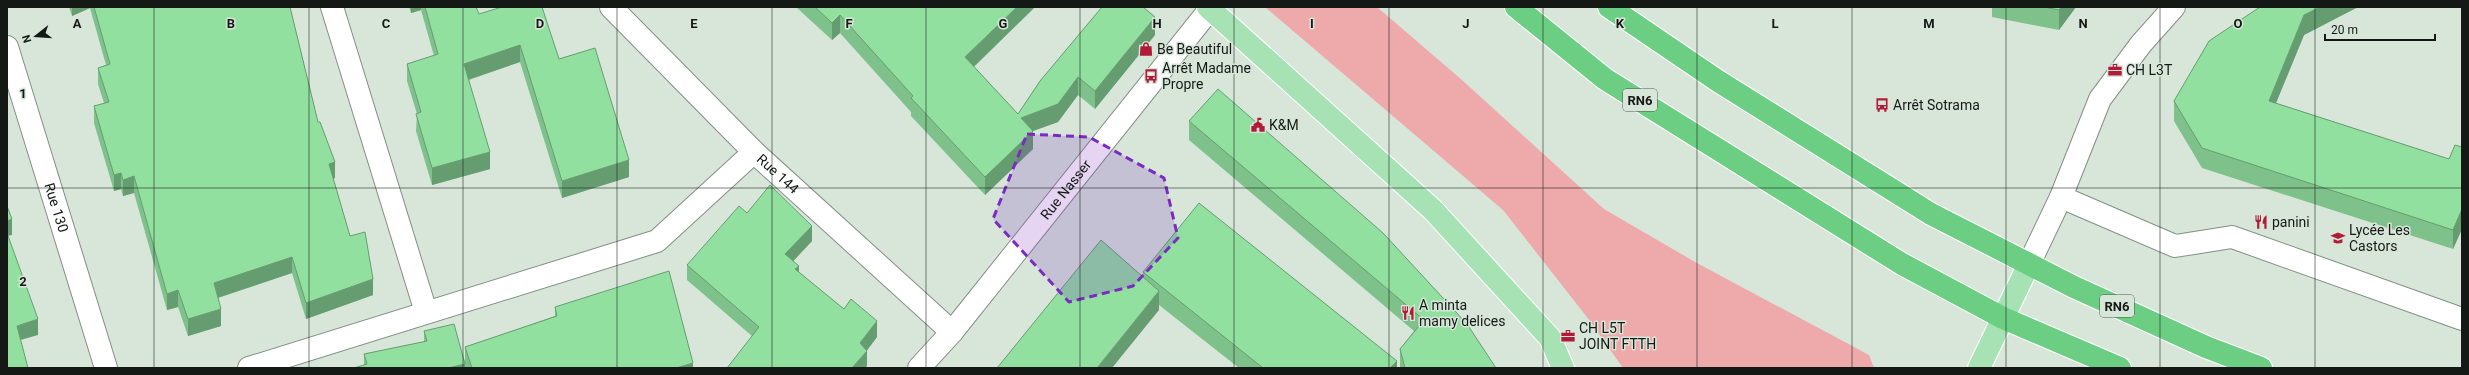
<svg xmlns="http://www.w3.org/2000/svg" width="2469" height="375" viewBox="0 0 2469 375" font-family="Roboto,sans-serif">
  <style>
    .green { fill: #eea9aa }
    .lines { fill: none; stroke-linecap: round; stroke-linejoin: round }
    .minor-casing { stroke: #839085; stroke-width: 24 }
    .major-casing { stroke: #fff; stroke-width: 24 }
    .highway-casing { stroke: #fff; stroke-width: 24 }
    .minor { stroke: #fff; stroke-width: 22 }
    .major { stroke: #a7e2b4; stroke-width: 22 }
    .highway { stroke: #6cce82; stroke-width: 22 }
    .wall { fill: #7ec18a }
    .shaded-wall { fill: #669d70 }
    .building { fill: #92e0a0; stroke: #669d70 }
    .marked { fill: #7b2cbf; fill-opacity: 0.2; stroke: #7b2cbf; stroke-width: 3; stroke-dasharray: 8 5; stroke-linejoin: round }
    .grid { fill: none; stroke: #141915; stroke-width: 1; stroke-opacity: 0.55 }
    .labels { text-anchor: middle; dominant-baseline: central; stroke-width: 3; stroke-linejoin: round; paint-order: stroke }
    .shield { fill: #d8e6da; stroke: #4f5650; stroke-width: 1 }
    .shield-label { font-size: 13px; font-weight: bold; fill: #141915 }
    .poi-label { font-size: 14px; fill: #141915; stroke: #d8e6da; text-anchor: start }
    .street-label { font-size: 14px; fill: #141915; stroke: #d8e6da }
    .grid-label { font-size: 13px; text-anchor: middle; font-weight: bold; fill: #141915; stroke: #d8e6da; stroke-width: 3; stroke-linejoin: round; paint-order: stroke }
  </style>
  <rect width="100%" height="100%" fill="#d8e6da"/>
  <path class="green" d="M 1265,7 L 1377,7 L 1462,80 L 1604,209 L 1695,262 L 1869,355 L 1874,368 L 1623,368 L 1590,321 L 1503,210 Z"/>
  <g class="lines">
    <defs>
      <g id="minor">
        <path d="M 332,7 L 426,312"/>
        <path id="s1" d="M 611,7 L 754,152 L 952,332"/>
        <path id="s2" d="M 7,47 L 106,368"/>
        <path d="M 2061,197 L 2175,246 L 2232,237 L 2462,319"/>
        <path d="M 2029,264 L 2061,197 L 2100,99 L 2141,44 L 2174,7"/>
        <path d="M 249,368 L 657,241 L 754,152"/>
        <path id="s3" d="M 919,368 L 952,332 L 1210,9"/>
      </g>
      <path id="major" d="M 1208,7 L 1433,210 L 1550,338 L 1563,368
        M 1979,368 L 2029,264"/>
      <path id="highway" d="M 1516,7 L 1605,79 L 1902,264 L 2003,318 L 2120,368
        M 1609,7 L 1718,81 L 1931,214 L 2074,287 L 2206,347 L 2261,368"/>
    </defs>
    <use href="#minor" class="minor-casing"/>
    <use href="#major" class="major-casing"/>
    <use href="#highway" class="highway-casing"/>
    <use href="#minor" class="minor"/>
    <use href="#major" class="major"/>
    <use href="#highway" class="highway"/>
  </g>
  <path class="wall" d="M 69,7 L 290,7 L 318,122 L 335,178 L 333,179 L 350,236 L 373,295 L 306,319 L 292,273 L 218,298 L 221,326 L 188,336 L 178,307 L 167,310 L 134,193 L 123,196 L 121,189 L 114,191 L 94,123 L 94,106 L 104,103 L 98,84 L 98,68 L 106,65 L 90,8 L 72,16 Z
    M 409,7 L 476,7 L 479,14 L 559,59 L 629,177 L 562,198 L 520,62 L 469,80 L 490,169 L 432,185 L 416,131 L 417,114 L 407,81 L 407,64 L 434,56 L 421,10 L 411,13 Z
    M 796,7 L 1035,7 L 974,67 L 1018,114 L 1040,81 L 1155,35 L 1095,109 L 1078,95 L 1058,122 L 1033,131 L 1033,149 L 985,195 L 911,116 L 911,112 L 840,33 L 832,40 Z
    M 1992,7 L 2076,7 L 2059,30 L 1992,17 Z
    M 2260,7 L 2358,7 L 2304,35 L 2276,103 L 2449,159 L 2462,147 L 2462,229 L 2453,249 L 2202,168 L 2174,121 L 2174,101 Z
    M 1189,121 L 1496,368 L 1400,368 L 1400,349 L 1414,331 L 1189,140 Z
    M 747,213 L 812,241 L 793,261 L 799,272 L 877,337 L 867,350 L 867,366 L 752,336 L 687,280 L 687,265 Z
    M 1143,272 L 1397,368 L 1239,368 L 1159,305 L 1159,310 L 1143,277 Z
    M 555,307 L 693,368 L 466,368 L 465,367 L 465,368 L 364,365 L 364,354 L 424,342 L 424,331 L 465,361 L 465,347 L 555,316 Z"/>
  <path class="shaded-wall" d="M 72,7 L 90,7 L 90,8 L 72,16 Z
    M 411,7 L 421,7 L 421,10 L 411,13 Z
    M 1017,7 L 1035,7 L 965,75 L 965,57 Z
    M 2061,7 L 2076,7 L 2059,30 L 2059,10 Z
    M 2320,7 L 2358,7 L 2304,35 L 2269,120 L 2269,101 L 2304,15 Z
    M 840,15 L 840,33 L 832,40 L 832,23 Z
    M 1155,17 L 1155,35 L 1095,109 L 1095,91 Z
    M 520,45 L 520,62 L 464,81 L 464,64 Z
    M 1078,77 L 1078,95 L 1058,122 L 1033,131 L 1033,149 L 985,195 L 985,177 L 1021,118 Z
    M 490,152 L 490,169 L 432,185 L 432,168 Z
    M 629,160 L 629,177 L 562,198 L 562,181 Z
    M 335,162 L 335,178 L 329,180 L 329,164 Z
    M 121,173 L 121,189 L 114,191 L 114,175 Z
    M 134,176 L 134,193 L 123,196 L 123,180 Z
    M 2462,209 L 2462,229 L 2453,249 L 2453,230 Z
    M 12,219 L 12,235 L 7,236 L 7,221 Z
    M 812,226 L 812,241 L 785,270 L 785,254 Z
    M 292,257 L 292,273 L 214,299 L 214,283 Z
    M 799,266 L 799,281 L 795,269 Z
    M 373,279 L 373,295 L 306,319 L 306,303 Z
    M 178,290 L 178,307 L 167,310 L 167,294 Z
    M 1159,291 L 1159,310 L 1112,368 L 1097,368 Z
    M 221,309 L 221,326 L 188,336 L 188,319 Z
    M 38,319 L 38,335 L 17,341 L 17,326 Z
    M 877,321 L 877,337 L 862,357 L 867,351 L 867,366 L 865,368 L 852,368 L 860,343 Z
    M 1397,361 L 1397,368 L 1390,368 Z
    M 693,363 L 693,368 L 676,368 Z
    M 465,364 L 465,368 L 448,368 Z"/>
  <path class="building" d="M 94,7 L 290,7 L 318,122 L 320,122 L 335,162 L 329,164 L 350,236 L 365,232 L 373,279 L 306,303 L 292,257 L 214,283 L 221,309 L 188,319 L 178,290 L 167,294 L 134,176 L 123,180 L 121,173 L 114,175 L 94,106 L 109,102 L 98,68 L 110,64 Z
    M 425,7 L 476,7 L 479,14 L 502,7 L 542,7 L 559,59 L 595,48 L 629,160 L 562,181 L 520,45 L 464,64 L 490,152 L 432,168 L 416,114 L 421,112 L 407,64 L 438,54 Z
    M 815,7 L 1017,7 L 965,57 L 1018,114 L 1040,81 L 1102,7 L 1143,7 L 1155,17 L 1095,91 L 1078,77 L 1058,104 L 1021,118 L 1033,131 L 985,177 L 911,98 L 913,96 L 840,15 L 832,23 Z
    M 2044,7 L 2061,7 L 2059,10 Z
    M 2260,7 L 2320,7 L 2304,15 L 2269,101 L 2449,159 L 2455,145 L 2462,147 L 2462,209 L 2453,230 L 2202,148 L 2174,101 L 2209,41 Z
    M 1218,89 L 1383,233 L 1467,324 L 1496,368 L 1405,368 L 1400,349 L 1424,320 L 1189,121 Z
    M 770,185 L 812,226 L 785,254 L 799,266 L 795,269 L 844,309 L 851,299 L 877,321 L 860,343 L 867,351 L 852,368 L 727,368 L 759,327 L 687,265 L 739,206 L 747,213 Z
    M 1199,203 L 1397,361 L 1390,368 L 1263,368 L 1143,272 Z
    M 7,206 L 12,219 L 7,221 Z
    M 7,233 L 38,319 L 17,326 L 28,368 L 7,368 Z
    M 1101,240 L 1159,291 L 1097,368 L 997,368 Z
    M 669,271 L 693,363 L 676,368 L 472,368 L 465,347 L 557,316 L 555,307 Z
    M 454,324 L 465,364 L 448,368 L 354,368 L 367,364 L 364,354 L 427,341 L 424,331 Z"/>
  <path class="marked" d="M 1027,134 L 1089,137 L 1164,178 L 1178,238 L 1133,286 L 1069,302 L 993,219 Z"/>
  <path class="grid" d="M 154,7 L 154,368M 309,7 L 309,368M 463,7 L 463,368M 617,7 L 617,368M 772,7 L 772,368M 926,7 L 926,368M 1080,7 L 1080,368M 1234,7 L 1234,368M 1389,7 L 1389,368M 1543,7 L 1543,368M 1697,7 L 1697,368M 1852,7 L 1852,368M 2006,7 L 2006,368M 2160,7 L 2160,368M 2315,7 L 2315,368M 7,188 L 2462,188"/>
  <defs>
    <symbol id="shop-bare" viewBox="-9 -9 18 18"><path d="M-5-2.5h2.3a2.7 3.5 0 0 1 5.4 0H5L5.5 6h-11ZM-1.5-2.5h3a1.5 2.3 0 0 0-3 0Z" fill="#b01c38" stroke="#d8e6da" stroke-width="2.5" paint-order="stroke"/></symbol>
    <symbol id="office-bare" viewBox="-9 -9 18 18"><path d="M-6-3h4V-5.5h4V-3h4V5H-6ZM-1-4.5V-3h2v-1.5ZM-6 0V1H6V0Z" fill="#b01c38" stroke="#d8e6da" stroke-width="2.5" paint-order="stroke"/></symbol>
    <symbol id="bus-bare" viewBox="-9 -9 18 18"><path d="M-5-6H5V4H4V6H2V4H-2V6H-4V4H-5ZM-3.5-4V0h7V-4ZM-3.5 1.2v1.5H-2V1.2ZM2 1.2v1.5H3.5V1.2Z" fill="#b01c38" stroke="#d8e6da" stroke-width="2.5" paint-order="stroke"/></symbol>
    <symbol id="civic-bare" viewBox="-9 -9 18 18"><path d="M-.6-6.5H3V-4.5H.6V-3L4-1V1h2V6H-6V1h2V-1L-.6-3ZM-1.2 2.5V6h2.4V2.5Z" fill="#b01c38" stroke="#d8e6da" stroke-width="2.5" paint-order="stroke"/></symbol>
    <symbol id="restaurant-bare" viewBox="-9 -9 18 18"><path d="M-5-6h1v4h1v-4h1v4h1v-4h1v5L-1.5 .5V6h-2V.5L-5-1ZM5-6V6H3V1.5H1.5Q1.5-4 5-6Z" fill="#b01c38" stroke="#d8e6da" stroke-width="2.5" paint-order="stroke"/></symbol>
    <symbol id="school-bare" viewBox="-9 -9 18 18"><path d="M0-5L7-2L0 1L-7-2ZM-4 1L0 2.5L4 1V4Q0 6-4 4Z" fill="#b01c38" stroke="#d8e6da" stroke-width="2.5" paint-order="stroke"/></symbol>
  </defs>
  <g fill-rule="evenodd">
    <use href="#shop-bare" x="1136" y="39" width="20" height="20"/>
    <use href="#office-bare" x="2105" y="60" width="20" height="20"/>
    <use href="#bus-bare" x="1141" y="66" width="20" height="20"/>
    <use href="#bus-bare" x="1872" y="95" width="20" height="20"/>
    <use href="#civic-bare" x="1248" y="115" width="20" height="20"/>
    <use href="#restaurant-bare" x="2251" y="212" width="20" height="20"/>
    <use href="#school-bare" x="2328" y="228" width="20" height="20"/>
    <use href="#restaurant-bare" x="1398" y="303" width="20" height="20"/>
    <use href="#office-bare" x="1558" y="326" width="20" height="20"/>
  </g>
  <g class="labels">
    <g class="shield">
      <rect x="1623" y="89" width="34" height="22" rx="3"/>
      <rect x="2100" y="295" width="34" height="22" rx="3"/>
    </g>
    <g class="shield-label">
      <text x="1640" y="100">RN6</text>
      <text x="2117" y="306">RN6</text>
    </g>
    <g class="poi-label">
      <text x="1157" y="49">Be Beautiful</text>
      <text x="1162" y="68">Arrêt Madame<tspan x="1162" dy="16">Propre</tspan></text>
      <text x="2126" y="70">CH L3T</text>
      <text x="1893" y="105">Arrêt Sotrama</text>
      <text x="1269" y="125">K&amp;M</text>
      <text x="2272" y="222">panini</text>
      <text x="2349" y="230">Lycée Les<tspan x="2349" dy="16">Castors</tspan></text>
      <text x="1419" y="305">A minta<tspan x="1419" dy="16">mamy delices</tspan></text>
      <text x="1579" y="328">CH L5T<tspan x="1579" dy="16">JOINT FTTH</tspan></text>
    </g>
    <g class="street-label">
      <text stroke="none"><textPath href="#s1" startOffset="236">Rue 144</textPath></text>
      <text stroke="none"><textPath href="#s3" startOffset="231">Rue Nasser</textPath></text>
      <text stroke="none"><textPath href="#s2" startOffset="168">Rue 130</textPath></text>
    </g>
  </g>
  <g class="grid-label">
    <text x="77" y="28">A</text>
    <text x="231" y="28">B</text>
    <text x="386" y="28">C</text>
    <text x="540" y="28">D</text>
    <text x="694" y="28">E</text>
    <text x="849" y="28">F</text>
    <text x="1003" y="28">G</text>
    <text x="1157" y="28">H</text>
    <text x="1312" y="28">I</text>
    <text x="1466" y="28">J</text>
    <text x="1620" y="28">K</text>
    <text x="1775" y="28">L</text>
    <text x="1929" y="28">M</text>
    <text x="2083" y="28">N</text>
    <text x="2238" y="28">O</text>
    <text x="23" y="98">1</text>
    <text x="23" y="286">2</text>
  </g>
  <rect width="2469" height="375" fill="none" stroke="#141915" stroke-width="16"/>
  <g transform="translate(36 36) rotate(253)" stroke="#d8e6da" stroke-width="3" paint-order="stroke">
  <path d="M0-3L7 15L0 10L-7 15Z" fill="#141915"/>
  <text y="-6" font-size="11" font-weight="bold" text-anchor="middle" fill="#141915">N</text>
  </g>
  <path d="M2325 34v6h110v-6" fill="none" stroke="#141915" stroke-width="2"/>
  <text x="2331" y="34" font-size="12" fill="#141915" stroke="#d8e6da" stroke-width="3" paint-order="stroke">20 m</text>
</svg>
